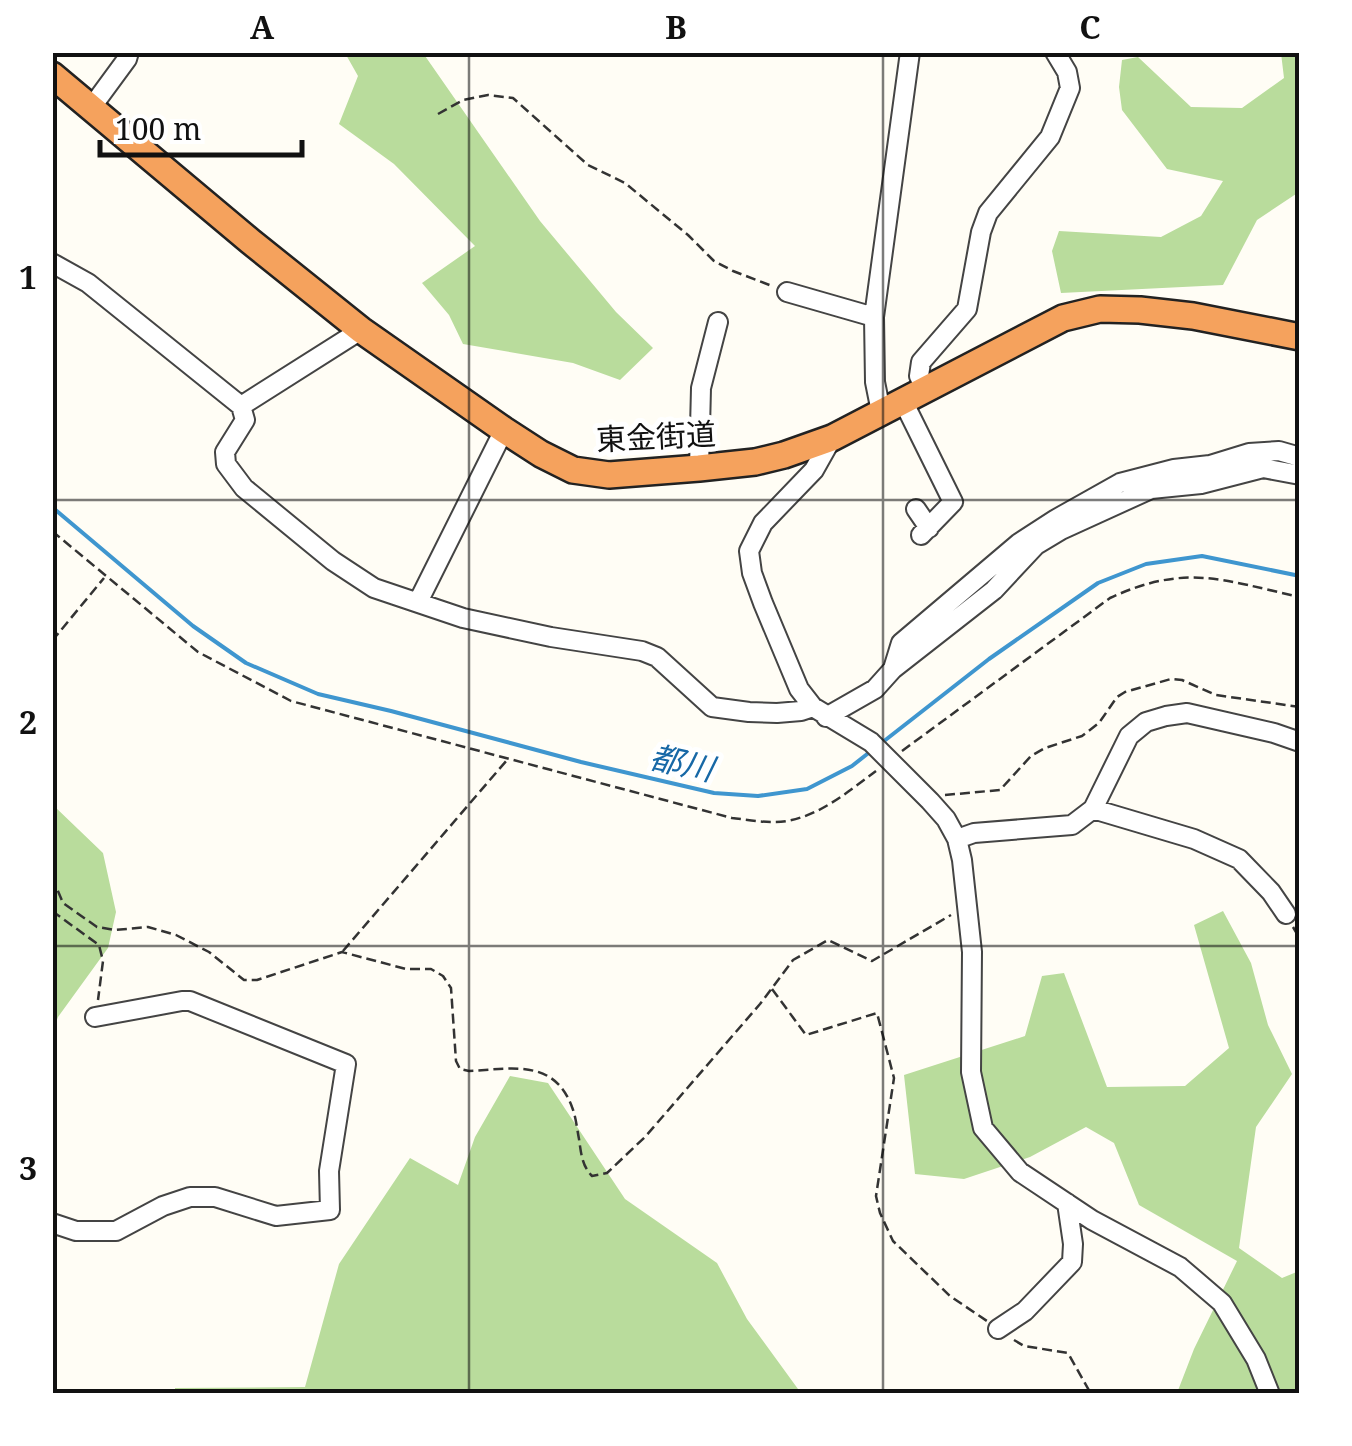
<svg xmlns="http://www.w3.org/2000/svg" width="1352" height="1446" viewBox="0 0 1352 1446" font-family="'Noto Serif','Noto Sans JP',serif">
  <style>
    .forest { fill: #b9dc9c }
    .lines { fill: none; stroke-linecap: round; stroke-linejoin: round }
    .stream { stroke: #3f96cf; stroke-width: 4 }
    .minor-casing { stroke: #444; stroke-width: 22 }
    .highway-casing { stroke: #222; stroke-width: 30 }
    .path { stroke: #333; stroke-width: 2.5; stroke-dasharray: 10 5; stroke-linecap: butt }
    .minor { stroke: #fff; stroke-width: 18 }
    .highway { stroke: #f5a25d; stroke-width: 25 }
    .grid { fill: none; stroke: #111; stroke-width: 2.5; stroke-opacity: 0.55 }
    .labels { text-anchor: middle; dominant-baseline: central; stroke-width: 10; stroke-linejoin: round; paint-order: stroke }
    .street-label { font-size: 30px; fill: #111; stroke: #fff }
    .water-label { font-size: 32px; font-style: italic; fill: #1768a6; stroke: #fff }
    .neatline { fill: none; stroke: #111; stroke-width: 4 }
    .grid-label { font-size: 32px; text-anchor: middle; font-weight: bold; fill: #111 }
  </style>
  <rect width="100%" height="100%" fill="#fffdf5"/>
  <path class="forest" d="M 345,53 L 423,53 L 540,221 L 616,312 L 653,348 L 620,380 L 573,363 L 463,344 L 449,315 L 422,283 L 475,246 L 394,164 L 339,124 L 358,76 Z
    M 1281,53 L 1299,53 L 1299,192 L 1257,220 L 1223,285 L 1061,293 L 1052,251 L 1059,231 L 1161,237 L 1201,216 L 1223,181 L 1167,169 L 1122,110 L 1119,87 L 1122,60 L 1138,57 L 1191,107 L 1242,108 L 1284,78 Z
    M 53,805 L 103,853 L 116,912 L 108,948 L 58,1017 L 53,1030 Z
    M 1223,911 L 1251,963 L 1268,1025 L 1292,1074 L 1256,1127 L 1239,1248 L 1282,1278 L 1299,1271 L 1299,1393 L 1177,1393 L 1194,1349 L 1237,1261 L 1139,1205 L 1114,1143 L 1086,1127 L 1030,1157 L 964,1179 L 915,1174 L 904,1075 L 1025,1036 L 1042,976 L 1064,973 L 1107,1087 L 1185,1086 L 1229,1048 L 1194,925 Z
    M 510,1076 L 548,1083 L 625,1199 L 717,1263 L 747,1319 L 798,1389 L 808,1393 L 175,1393 L 175,1388 L 305,1387 L 339,1264 L 410,1158 L 458,1185 L 475,1137 Z"/>
  <g class="lines">
    <path class="stream" d="M 52,507 L 193,626 L 246,663 L 318,694 L 391,711 L 581,762 L 714,793 L 758,796 L 807,789 L 852,766 L 871,751
      M 879,745 L 989,659 L 1098,583 L 1146,564 L 1202,556 L 1300,576"/>
    <defs>
      <path id="minor" d="M 91,108 L 127,59 L 129,52
        M 52,263 L 88,283 L 241,406 L 245,420 L 225,452 L 226,464 L 244,488 L 333,561 L 374,588 L 463,618 L 551,637 L 642,651 L 657,657 L 712,707 L 749,712 L 777,713 L 801,711 L 813,707
        M 787,292 L 874,317
        M 925,389 L 919,376 L 921,362 L 967,309 L 981,232 L 988,213 L 1050,137 L 1070,88 L 1067,72 L 1055,52
        M 903,401 L 953,502 L 921,535
        M 241,406 L 361,330
        M 881,412 L 875,382 L 874,317 L 910,52
        M 832,438 L 814,470 L 763,523 L 749,551 L 752,573 L 763,603 L 799,689 L 813,707 L 871,742 L 930,801 L 946,819 L 957,839 L 962,860 L 972,952 L 971,1072 L 983,1128 L 1020,1172 L 1092,1220 L 1180,1267 L 1222,1303 L 1256,1359 L 1270,1394
        M 699,468 L 701,388 L 718,322
        M 916,509 L 929,528
        M 418,602 L 504,430
        M 893,669 L 901,643 L 1019,543 L 1056,519 L 1120,483 L 1174,469 L 1210,465 L 1249,453 L 1279,451 L 1300,457
        M 826,717 L 875,689 L 893,669 L 994,590 L 1036,545 L 1061,530 L 1151,489 L 1201,484 L 1263,468 L 1300,475
        M 1093,809 L 1194,839 L 1239,859 L 1271,892 L 1286,914
        M 957,839 L 974,833 L 1072,825 L 1093,809 L 1129,736 L 1146,722 L 1166,716 L 1187,713 L 1274,733 L 1300,742
        M 52,1223 L 76,1231 L 116,1231 L 163,1206 L 190,1197 L 215,1197 L 276,1216 L 330,1210 L 329,1171 L 346,1064 L 190,1001 L 182,1001 L 95,1017
        M 998,1329 L 1025,1311 L 1072,1262 L 1073,1244 L 1067,1203"/>
      <path id="highway" d="M 52,75 L 250,241 L 361,330 L 504,430 L 541,454 L 573,470 L 609,475 L 699,468 L 755,462 L 784,455 L 832,438 L 1063,318 L 1100,309 L 1140,310 L 1193,316 L 1300,337"/>
    </defs>
    <use href="#minor" class="minor-casing"/>
    <use href="#highway" class="highway-casing"/>
    <path class="path" d="M 438,114 L 463,100 L 488,95 L 513,98 L 588,165 L 625,183 L 688,235 L 714,261 L 733,271 L 772,286
      M 52,531 L 198,652 L 291,701 L 732,818 C 750,820 769,824 787,821 C 821,815 849,791 876,771
      M 52,641 L 104,578
      M 902,751 L 1110,598 C 1186,563 1222,580 1300,597
      M 945,795 L 1000,790 L 1031,756 L 1045,748 L 1082,736 L 1099,723 L 1117,697 L 1125,692 L 1171,679 L 1182,680 L 1216,695 L 1300,707
      M 52,877 L 63,903 L 97,927 L 115,930 L 148,927 L 176,935 L 209,952 L 244,980 L 257,980 L 342,952 L 406,969 L 431,969 L 443,976 L 451,988 L 456,1061 L 460,1069 L 469,1071 C 511,1069 554,1058 572,1107 C 576,1117 577,1129 579,1139 C 581,1153 582,1166 592,1176 L 607,1173 L 645,1137 L 760,1004 L 793,960 L 828,940 L 872,961 L 951,915
      M 52,911 L 99,945 L 103,961 L 98,1000
      M 1293,927 L 1300,939
      M 343,951 L 507,760
      M 772,989 L 806,1035 L 877,1013 L 894,1078 L 876,1196 L 880,1213 L 893,1241 L 950,1296 L 987,1321
      M 1014,1340 L 1024,1346 L 1068,1353 L 1091,1394"/>
    <use href="#minor" class="minor"/>
    <use href="#highway" class="highway"/>
  </g>
  <path class="grid" d="M 469,52 L 469,1394M 883,52 L 883,1394M 52,500 L 1300,500M 52,946 L 1300,946"/>
  <g class="labels">
    <g class="street-label">
      <text transform="translate(656 436) rotate(-3)">東金街道</text>
    </g>
    <g class="water-label">
      <text transform="translate(682 762) rotate(12)">都川</text>
    </g>
  </g>
  <rect width="1352" height="1446" fill="none" stroke="#ffffff" stroke-width="110"/>
  <path d="M100 140v15h202v-15" fill="none" stroke="#111111" stroke-width="5"/>
  <text x="115" y="140" font-size="30" fill="#111111" stroke="#ffffff" stroke-width="8" paint-order="stroke">100 m</text>
  <rect x="55" y="55" width="1242" height="1336" class="neatline"/>
  <g class="grid-label">
    <text x="262" y="39">A</text>
    <text x="676" y="39">B</text>
    <text x="1090" y="39">C</text>
    <text x="28" y="289">1</text>
    <text x="28" y="734">2</text>
    <text x="28" y="1180">3</text>
  </g>
</svg>
